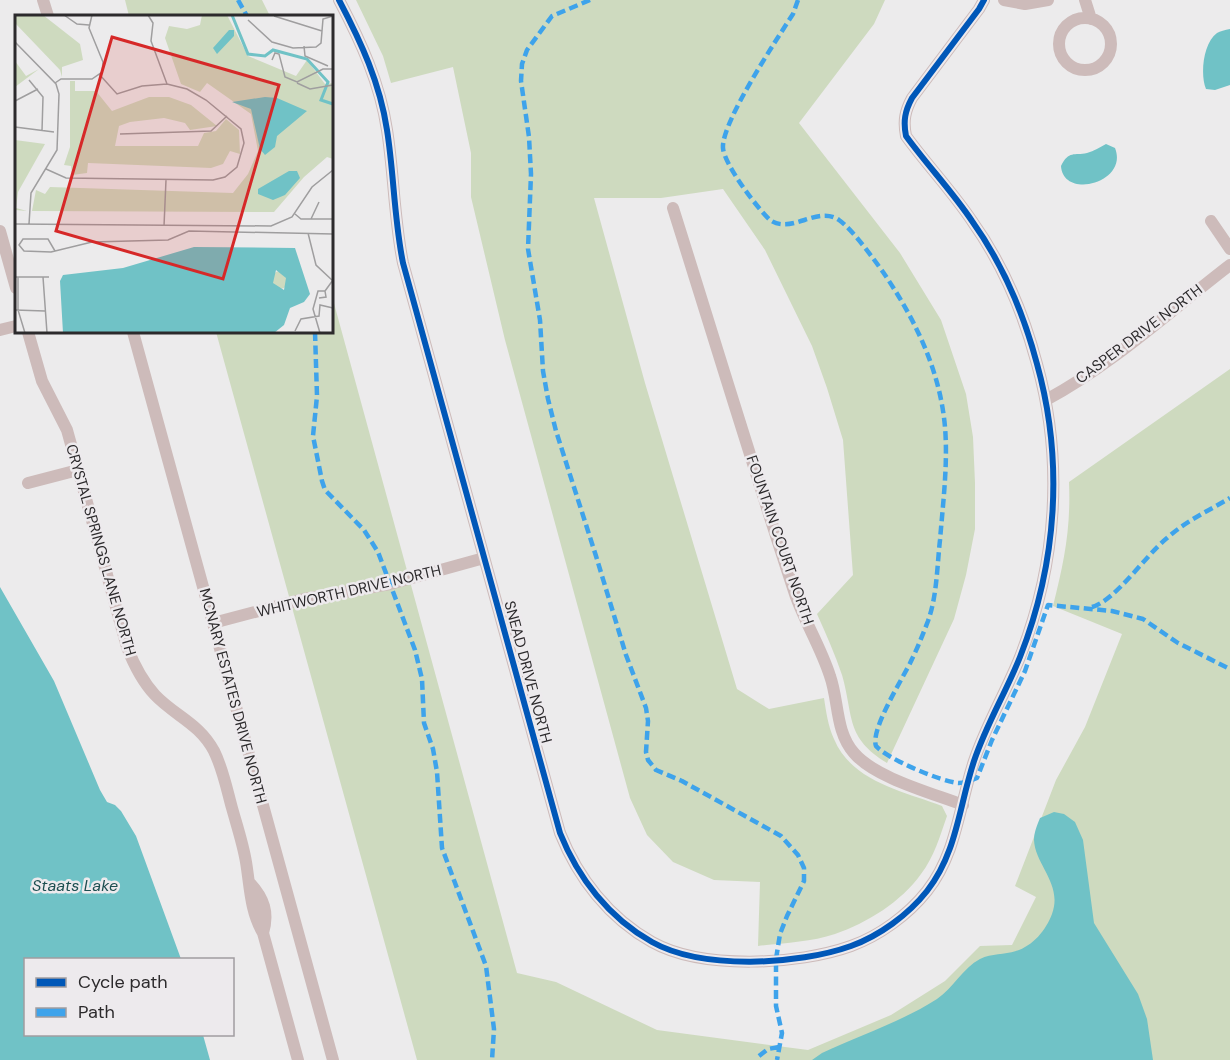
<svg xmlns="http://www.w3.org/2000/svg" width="1230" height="1060" viewBox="0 0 1230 1060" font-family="'DM Sans',sans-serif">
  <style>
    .grass { fill: #cedabf }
    .water { fill: #70c2c6 }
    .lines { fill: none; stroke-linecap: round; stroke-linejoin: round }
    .street { stroke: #cdbbba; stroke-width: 12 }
    .quiet { stroke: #3ea3eb; stroke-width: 4.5; stroke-dasharray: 9 4.5; stroke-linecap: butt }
    .cycleway-casing { stroke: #edeaed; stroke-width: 10 }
    .cycleway { stroke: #0057b8; stroke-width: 6 }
    .labels { text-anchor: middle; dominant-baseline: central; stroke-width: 5; stroke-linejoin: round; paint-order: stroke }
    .street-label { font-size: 15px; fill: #2c2a2c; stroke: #edeaed }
    .water-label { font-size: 16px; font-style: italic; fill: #1c4e50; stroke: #edeaed }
    .inset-river { fill: none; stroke: #70c2c6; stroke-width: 3 }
    .inset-road { fill: none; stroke: #9f9e9f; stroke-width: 1.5 }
    .view { fill: #d62828; fill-opacity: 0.15; stroke: #d62828; stroke-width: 3 }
    .inset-edge { fill: none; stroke: #2c2a2c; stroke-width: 3 }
  </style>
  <rect width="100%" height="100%" fill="#ecebec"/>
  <path class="grass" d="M 125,0 L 262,0 L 270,16 L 129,16 Z
    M 356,0 L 885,0 L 874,24 L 799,123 L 900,253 L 941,320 L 966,394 L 973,437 L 975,483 L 975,529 L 966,575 L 954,619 L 887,763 C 845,737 854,717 842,675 C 835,654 826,634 817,614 L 853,575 L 843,440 L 827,388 L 812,346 L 765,250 L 723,189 L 661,198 L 594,198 L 645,383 L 737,689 L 769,709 L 824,698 C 826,711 828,726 834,739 C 852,782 903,791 942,806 L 947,816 C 940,836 934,857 921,874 C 901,902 867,923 835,934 C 811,942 784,943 758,946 L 760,882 L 714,880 L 673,862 L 647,835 L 630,798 L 505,340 L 471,197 L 471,153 L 453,67 L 391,83 L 383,56 Z
    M 332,296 L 517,973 L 556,982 L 657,1030 L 808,1050 L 891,1015 L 945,981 L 980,946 L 1012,945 L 1036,897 L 1015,886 L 1056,780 L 1085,727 L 1122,634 L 1053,606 C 1064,562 1071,529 1069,482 L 1230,369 L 1230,1060 L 417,1060 L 216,332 L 332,332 Z"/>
  <path class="water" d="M 1230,29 L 1230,85 L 1215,90 L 1206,89 C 1200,75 1203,43 1217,33 C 1220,31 1225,30 1230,29 Z
    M 1106,144 L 1115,148 C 1129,183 1063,200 1061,166 C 1069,150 1074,156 1087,153 C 1094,151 1100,147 1106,144 Z
    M 0,587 L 54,681 L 100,790 L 107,802 L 115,805 L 121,811 L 136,836 L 181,959 L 26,960 L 26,1034 L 203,1035 L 210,1060 L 0,1060 Z
    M 1054,812 L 1064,814 L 1075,822 L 1083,840 L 1094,923 L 1138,994 L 1147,1019 L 1153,1060 L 812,1060 L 822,1053 C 858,1036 903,1021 937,999 C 953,988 963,968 980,959 C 992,953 1004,955 1016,951 C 1033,946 1046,930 1052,914 C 1063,884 1035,865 1034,840 C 1034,833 1037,825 1040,818 Z"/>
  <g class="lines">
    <path class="street" d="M 43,0 L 48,16
      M 339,0 C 361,42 380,83 387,130 C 394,174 394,219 403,263 L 560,833 C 578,878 609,918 652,942 C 702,970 798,965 851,946 C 879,936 908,915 927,891 C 957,853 959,806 974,761 C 986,725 1006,692 1020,657 C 1057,563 1064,461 1037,364 C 1024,315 1002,263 972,221 C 952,191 927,165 906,136 C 903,121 905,111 912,98 L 979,9 L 984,0
      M 1004,0 L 1025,4 L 1048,0
      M 1085,0 L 1091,19
      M1059 44a26 26 0 1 1 52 0a26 26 0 1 1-52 0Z
      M 673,208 C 714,338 753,468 796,597 C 806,624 821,648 830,676 C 839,701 835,731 854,753 C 875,778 932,793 963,805
      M 1211,221 L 1230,249
      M 0,231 L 16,288
      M 0,330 L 16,326
      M 28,332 L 42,381 L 67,430 L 127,647 C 134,665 142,681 155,695 C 175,716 199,723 214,751 C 223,769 227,790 232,808 C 237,826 243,844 246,862 C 250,886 250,911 263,933 L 298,1060
      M 133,332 L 333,1060
      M 1046,400 C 1113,364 1170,311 1230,265
      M 28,483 L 78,470
      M 213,623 L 304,599 L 390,584 L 484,558
      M 250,883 C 264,898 269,913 263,933"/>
    <path class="quiet" d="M 238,0 L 247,16
      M 590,0 L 552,16 L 527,50 L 522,64 L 521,81 L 529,137 L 531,174 L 528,249 L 540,320 L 543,371 L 548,399 L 556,431 L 596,556 L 626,655 L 646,708 L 648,721 L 646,752 L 648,760 L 656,770 L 682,781 L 781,836 L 798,855 L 804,868 L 804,881 L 787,916 L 780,934 L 776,959 L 776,1006 L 782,1033 L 777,1060
      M 798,0 L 793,14 C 777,39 721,123 723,148 C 724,164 757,208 770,220 C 791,235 818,205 839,220 C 852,229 873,258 883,272 C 915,319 940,370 945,427 C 948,464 943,503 940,540 C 937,567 937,596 928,621 C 923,634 918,647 912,659 C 904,677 870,729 876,746 C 887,759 942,782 959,783 C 964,783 972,780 977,778 L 992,740 L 1025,671 L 1048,605 L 1112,611 L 1143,619 L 1178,643 L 1230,669
      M 315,332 L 317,396 L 313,436 L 322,481 L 325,490 L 364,530 L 378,552 L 415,650 L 422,679 L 424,723 L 433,749 L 437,772 L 442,848 L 486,966 L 494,1029 L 492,1060
      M 1092,607 C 1116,600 1145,556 1167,538 C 1186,521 1208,511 1230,498
      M 759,1056 L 768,1049 L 779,1047"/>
    <defs>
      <path id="cycleway" d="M 339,0 C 361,42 380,83 387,130 C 394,174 394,219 403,263 L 560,833 C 578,878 609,918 652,942 C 702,970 798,965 851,946 C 879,936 908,915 927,891 C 957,853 959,806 974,761 C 986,725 1006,692 1020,657 C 1057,563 1064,461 1037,364 C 1024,315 1002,263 972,221 C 952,191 927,165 906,136 C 903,121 905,111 912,98 L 979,9 L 984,0"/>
    </defs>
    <use href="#cycleway" class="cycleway-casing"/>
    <use href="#cycleway" class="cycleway"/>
  </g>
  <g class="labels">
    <g class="street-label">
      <text transform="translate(1139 334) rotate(-37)">CASPER DRIVE NORTH</text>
      <text transform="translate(780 540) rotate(71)">FOUNTAIN COURT NORTH</text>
      <text transform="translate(101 550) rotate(74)">CRYSTAL SPRINGS LANE NORTH</text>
      <text transform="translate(349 591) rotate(-13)">WHITWORTH DRIVE NORTH</text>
      <text transform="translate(528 672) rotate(75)">SNEAD DRIVE NORTH</text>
      <text transform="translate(233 696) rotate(75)">MCNARY ESTATES DRIVE NORTH</text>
    </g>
    <g class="water-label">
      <text x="75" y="885">Staats Lake</text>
    </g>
  </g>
  <g transform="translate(15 15)">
    <rect width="318" height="318" fill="#ecebec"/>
    <path d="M 0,0 L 28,0 L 65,29 L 68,45 L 47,52 L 47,62 L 45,55 L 0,8 ZM 187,0 L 212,0 L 233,41 L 281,61 L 292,45 L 310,69 L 318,68 L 318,144 L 312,142 L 289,162 L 259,197 L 17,196 L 21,175 L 30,179 L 35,172 L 218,178 L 233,159 L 243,136 L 236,99 L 192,68 L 185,77 L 166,69 L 150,23 L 154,11 L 172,14 L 185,10 ZM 0,46 L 11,61 L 24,54 L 0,72 ZM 55,66 L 60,66 L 60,76 L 81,76 L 97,96 L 134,82 L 154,82 L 176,90 L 202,111 L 175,115 L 170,108 L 149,103 L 115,107 L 104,111 L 100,131 L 183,131 L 189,118 L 201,116 L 211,104 L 224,115 L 225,139 L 215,136 L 208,149 L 196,153 L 73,148 L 72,158 L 57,160 L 56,151 L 49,150 L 55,132 ZM 0,125 L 30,129 L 3,177 L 1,193 L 12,196 L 0,195 Z" fill="#cedabf"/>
    <path d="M256 265a9 9 0 1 1 18 0a9 9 0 1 1-18 0Z" fill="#cedabf"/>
    <path d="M 214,15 L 219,15 L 219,21 L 202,39 L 198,33 ZM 250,82 L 262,83 L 292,96 L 262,121 L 260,132 L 250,140 L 245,134 L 236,94 L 217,87 ZM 274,156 L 282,156 L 285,163 L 270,180 L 258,185 L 243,179 L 243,174 ZM 179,232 L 280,233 L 295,279 L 289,287 L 275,293 L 269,310 L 259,318 L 48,318 L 45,266 L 48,260 L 108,253 ZM 261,255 L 271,263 L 269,275 L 258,268 Z" fill="#70c2c6" fill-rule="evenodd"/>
    <path class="inset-river" d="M 217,0 L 233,39 L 250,41 L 258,35 L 292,44 L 313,67 L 306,85 L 318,89"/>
    <path class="inset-road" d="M 49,0 L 62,9 L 74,10M 133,0 L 138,8 L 136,26 L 152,69M 259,1 L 307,16M 233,5 L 257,27 L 278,33 L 301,32 L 306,28 L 308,4 L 318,1M 0,27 L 41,69 L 44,79 L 42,135 L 16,178 L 14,209M 289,31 L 290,41 L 313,51M 257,45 L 260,38 L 264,39 L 270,62 L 282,67 L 308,54 L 318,54M 14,65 L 28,82 L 27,116M 40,68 L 46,64 L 77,64 L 87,57 L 88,47 L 74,13 L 77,0M 282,68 L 295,74 L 318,70M 0,86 L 23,74M 0,112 L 39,117M 105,119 L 196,116 L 212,101M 31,154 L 51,163 L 198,165 L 210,162 L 222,152 L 229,128 L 226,114 L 191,85 L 172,74 L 152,69 L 127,71 L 102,79 L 84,59M 280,199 L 286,204 L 318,204M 296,204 L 304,187M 0,209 L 256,211 L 277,202 L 297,172 L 318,155M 149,211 L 151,165M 293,218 L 301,250 L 318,266M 40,236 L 33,224 L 8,224 L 4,230 L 9,236 L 36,237 L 77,227 L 153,225 L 174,216 L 318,219M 0,262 L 34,262M 3,262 L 3,295 L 10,318M 28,262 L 32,318M 304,283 L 311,282 L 310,276 L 318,265M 0,295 L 30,296M 280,316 L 286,304 L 304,301 L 305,290 L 318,293M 305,318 L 298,294 L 303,276 L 310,276"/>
    <path class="view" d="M 97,22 L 264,70 L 208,264 L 41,216 Z"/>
    <rect width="318" height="318" class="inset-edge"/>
  </g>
  <rect x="24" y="958" width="210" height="78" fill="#edeaed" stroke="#a09da0" stroke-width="1.5"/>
  <rect x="36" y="978" width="30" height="9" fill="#0057b8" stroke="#a09da0" stroke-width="1.5"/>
  <text x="78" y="988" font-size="18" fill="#2c2a2c">Cycle path</text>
  <rect x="36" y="1008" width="30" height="9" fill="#3ea3eb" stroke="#a09da0" stroke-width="1.5"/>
  <text x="78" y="1018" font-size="18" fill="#2c2a2c">Path</text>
</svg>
